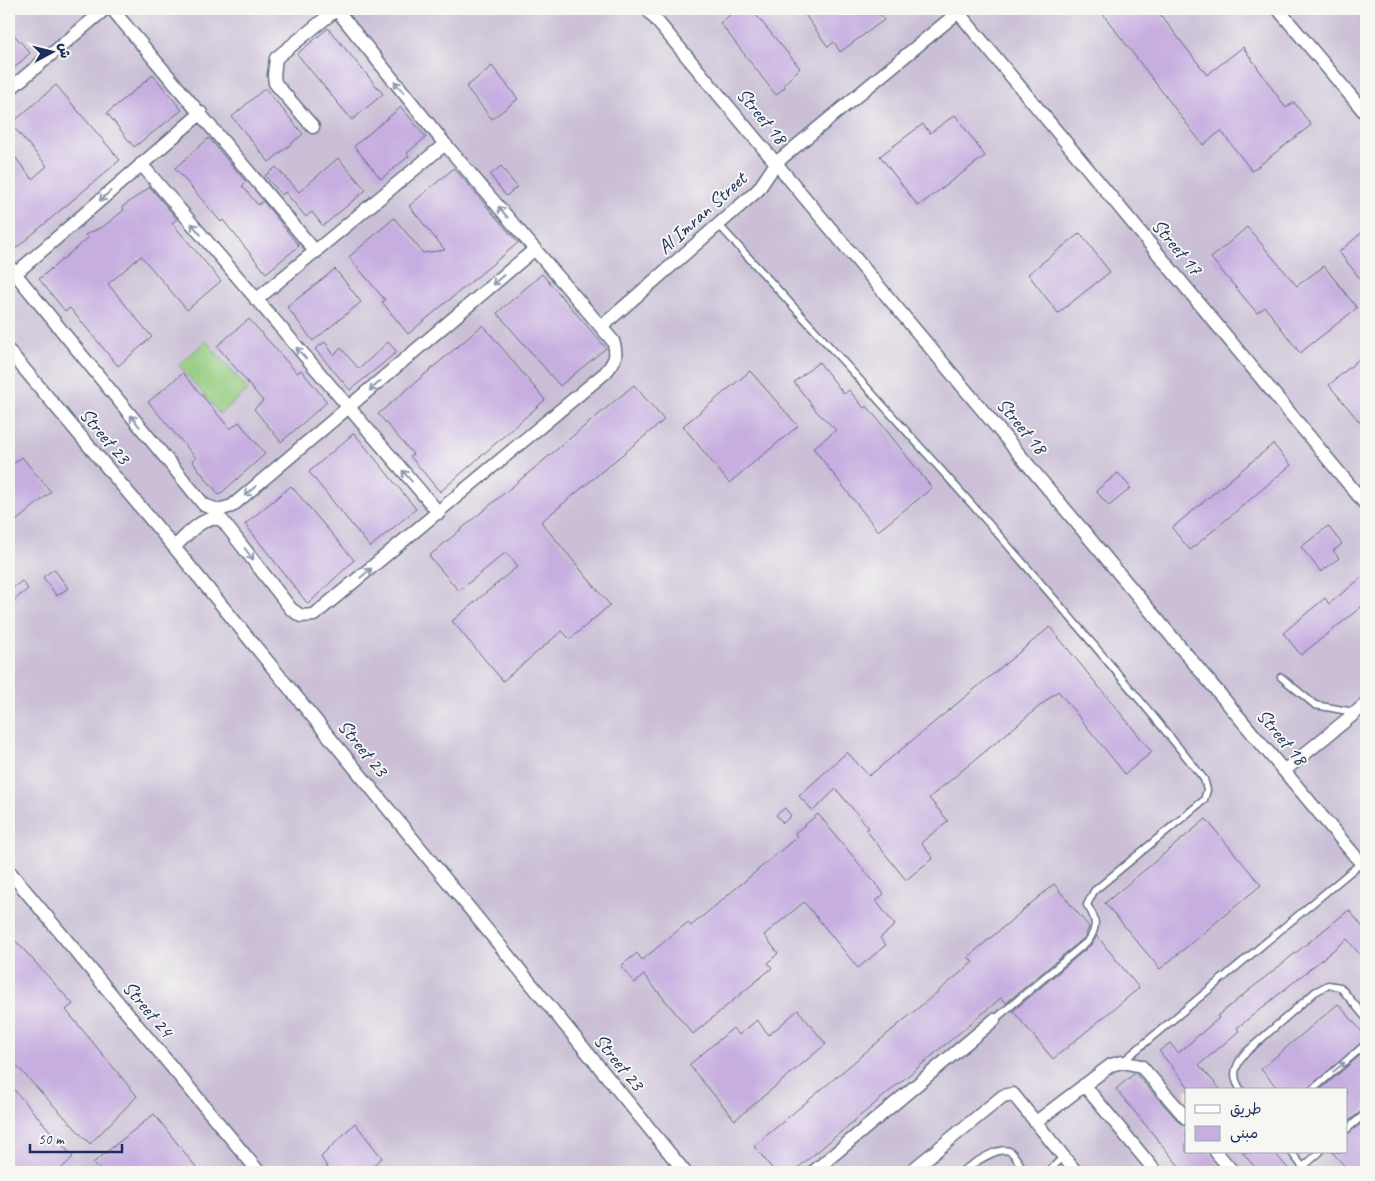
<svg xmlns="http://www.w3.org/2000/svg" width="1375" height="1181" viewBox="0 0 1375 1181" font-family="Caveat,'Playpen Sans Arabic',sans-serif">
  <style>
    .industrial { fill: #cabfd6; fill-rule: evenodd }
    .green { fill: #94cc80; stroke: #587e6f }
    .building { fill: #c6aee0 }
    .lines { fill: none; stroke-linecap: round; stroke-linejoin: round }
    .lane-casing { stroke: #646f84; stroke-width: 9 }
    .street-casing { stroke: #646f84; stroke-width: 15 }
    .lane { stroke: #fff; stroke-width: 6 }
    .street { stroke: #fff; stroke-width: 12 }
    .oneway { stroke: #8d97ae }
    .labels { text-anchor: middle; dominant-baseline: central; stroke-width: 4; stroke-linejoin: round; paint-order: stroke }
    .street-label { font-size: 20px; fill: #1b2f5e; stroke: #f6f6f2 }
  </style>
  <rect width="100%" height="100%" fill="#f6f6f2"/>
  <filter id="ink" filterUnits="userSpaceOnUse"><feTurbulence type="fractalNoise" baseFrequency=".02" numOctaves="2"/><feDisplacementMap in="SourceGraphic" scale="10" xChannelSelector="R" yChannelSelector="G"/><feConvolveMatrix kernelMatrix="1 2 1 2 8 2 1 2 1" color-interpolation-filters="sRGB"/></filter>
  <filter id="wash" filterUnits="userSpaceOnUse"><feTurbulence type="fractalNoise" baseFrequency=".0096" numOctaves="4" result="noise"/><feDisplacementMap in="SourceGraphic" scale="20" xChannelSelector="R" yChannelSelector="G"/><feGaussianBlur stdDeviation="1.12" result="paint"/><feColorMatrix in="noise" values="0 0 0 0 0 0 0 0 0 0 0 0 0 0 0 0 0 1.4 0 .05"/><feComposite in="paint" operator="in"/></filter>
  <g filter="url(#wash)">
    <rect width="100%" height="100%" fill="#ece6cb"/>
    <path class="industrial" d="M 9,9 L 1366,9 L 1366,1172 L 9,1172 ZM 1186,1090 L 1346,1090 L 1346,1152 L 1186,1152 Z"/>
    <path class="green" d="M 206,341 L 248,390 L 220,414 L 179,365 Z"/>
    <g id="blocks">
      <path class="building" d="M 738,9 L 751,9 L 800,68 L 784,84 L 785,87 L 776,95 L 720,23 Z
        M 801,9 L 876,9 L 884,20 L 840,52 L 834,42 L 828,47 Z
        M 1099,9 L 1156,9 L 1207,75 L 1243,47 L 1286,108 L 1294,102 L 1311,125 L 1252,171 L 1221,131 L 1203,145 Z
        M 328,28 L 383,94 L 352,120 L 297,54 Z
        M 9,29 L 30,53 L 9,73 Z
        M 492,66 L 518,99 L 492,119 L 466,87 Z
        M 153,75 L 182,110 L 134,147 L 107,113 Z
        M 56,85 L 120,160 L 9,254 L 9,149 L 32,179 L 47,166 L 11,124 Z
        M 265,88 L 303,134 L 269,162 L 232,117 Z
        M 401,107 L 426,137 L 407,153 L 409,156 L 381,179 L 354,146 Z
        M 955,115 L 985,156 L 918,206 L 880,156 L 923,124 L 930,133 Z
        M 209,138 L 246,182 L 242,186 L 258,205 L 263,201 L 299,246 L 266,273 L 223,220 L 221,222 L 175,168 Z
        M 338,158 L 366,190 L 323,226 L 312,212 L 306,217 L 285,192 L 282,195 L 265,176 L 276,167 L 299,192 Z
        M 501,166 L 517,187 L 506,196 L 490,175 Z
        M 454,168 L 518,243 L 408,334 L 382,302 L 385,300 L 349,257 L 394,218 L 423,253 L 445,250 L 409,206 Z
        M 150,187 L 177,219 L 172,223 L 221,281 L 187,310 L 141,256 L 108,284 L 152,337 L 118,366 L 70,308 L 65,311 L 39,279 L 88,238 L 85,235 L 104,226 L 124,210 L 122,207 Z
        M 1247,227 L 1297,286 L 1324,266 L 1357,308 L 1300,353 L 1265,307 L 1257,313 L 1211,258 Z
        M 1366,229 L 1366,286 L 1339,252 Z
        M 1080,233 L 1110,272 L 1058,313 L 1028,274 Z
        M 335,269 L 361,302 L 313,341 L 287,307 Z
        M 542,274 L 606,348 L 560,386 L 497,313 Z
        M 249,319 L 297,373 L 301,370 L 327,402 L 281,442 L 254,409 L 263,401 L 217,346 Z
        M 483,325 L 545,400 L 440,492 L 410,456 L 413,454 L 378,414 Z
        M 325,342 L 334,355 L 341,348 L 359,369 L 388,342 L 397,352 L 350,390 L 315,349 Z
        M 1366,353 L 1366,430 L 1329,385 Z
        M 819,362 L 844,394 L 849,390 L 864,408 L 867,406 L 932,488 L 878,531 L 813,448 L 836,430 L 817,412 L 794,382 Z
        M 750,371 L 798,426 L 729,483 L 683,426 Z
        M 183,373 L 230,429 L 239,422 L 265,454 L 219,495 L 192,461 L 196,458 L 148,402 Z
        M 634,385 L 664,420 L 541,522 L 610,605 L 570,639 L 562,631 L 503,681 L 452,621 L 518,566 L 506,552 L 459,591 L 429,556 Z
        M 354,433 L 416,509 L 370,547 L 309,472 Z
        M 1273,444 L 1291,465 L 1190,550 L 1172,528 Z
        M 22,457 L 51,492 L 9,527 L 9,468 Z
        M 1118,473 L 1131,488 L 1109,506 L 1096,491 Z
        M 291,486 L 354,560 L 308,604 L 245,524 Z
        M 1328,526 L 1342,544 L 1333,551 L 1339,558 L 1321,572 L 1301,547 Z
        M 54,569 L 68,588 L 57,596 L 43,577 Z
        M 1366,574 L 1366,603 L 1301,655 L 1283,633 L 1325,598 L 1329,604 Z
        M 22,581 L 28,589 L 9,604 L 9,591 Z
        M 1050,627 L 1152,752 L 1125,774 L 1058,691 L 929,798 L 948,821 L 921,843 L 933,858 L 906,880 L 866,830 L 869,828 L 836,789 L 813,811 L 799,796 L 847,752 L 869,776 Z
        M 785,808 L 791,816 L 783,823 L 776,815 Z
        M 818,814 L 884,894 L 876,901 L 895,925 L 880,938 L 886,945 L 858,968 L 804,902 L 764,935 L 778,953 L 768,963 L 772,968 L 693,1034 L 644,975 L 635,983 L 621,966 L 637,953 L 642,960 L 688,922 L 691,926 L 797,837 L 795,833 Z
        M 1206,819 L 1261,885 L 1160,969 L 1105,903 Z
        M 1054,884 L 1089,927 L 1085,937 L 1006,1003 L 1001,998 L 793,1172 L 775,1172 L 754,1146 L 973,962 L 968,957 Z
        M 1349,910 L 1366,931 L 1366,962 L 1347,939 L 1237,1028 L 1239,1031 L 1199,1065 L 1221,1090 L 1191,1090 L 1159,1051 L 1170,1043 L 1178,1053 L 1219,1018 L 1217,1016 Z
        M 1097,936 L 1139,988 L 1053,1059 L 1013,1011 L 1092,944 Z
        M 15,940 L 73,1004 L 66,1010 L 137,1096 L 90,1144 L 9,1058 L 9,946 Z
        M 1338,1004 L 1366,1036 L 1366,1039 L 1307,1090 L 1279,1090 L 1261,1069 Z
        M 798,1010 L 826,1044 L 735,1120 L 689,1065 L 733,1028 L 739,1035 L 757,1020 L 769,1035 Z
        M 1366,1050 L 1366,1108 L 1346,1123 L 1346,1090 L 1320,1090 Z
        M 1135,1073 L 1180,1123 L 1186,1126 L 1186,1152 L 1208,1152 L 1223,1172 L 1184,1172 L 1116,1089 Z
        M 9,1084 L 73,1157 L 58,1172 L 9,1172 Z
        M 154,1114 L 200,1172 L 102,1172 L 93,1163 Z
        M 1366,1119 L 1366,1172 L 1350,1172 L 1332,1152 L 1346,1152 L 1346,1135 Z
        M 355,1123 L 382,1158 L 365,1172 L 330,1172 L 321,1157 Z
        M 1242,1152 L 1274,1152 L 1291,1172 L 1259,1172 Z"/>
    </g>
  </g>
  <g filter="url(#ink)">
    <use href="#blocks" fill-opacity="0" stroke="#646f84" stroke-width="1"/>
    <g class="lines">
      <defs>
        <path id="lane" d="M 718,224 C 884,406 1051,587 1204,779 L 1207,790 L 1204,800 L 1094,891 L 1087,905 C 1096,918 1098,926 1089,940 L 994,1020
          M 1281,677 L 1315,705 L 1354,712
          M 1122,1062 L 1361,863
          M 1241,1090 C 1231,1076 1235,1067 1244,1054 L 1315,992 L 1328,985 L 1340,987 L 1366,1018
          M 1312,1090 L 1366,1044
          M 1346,1130 L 1366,1113
          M 1291,1152 L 1307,1172
          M 1303,1167 L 1320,1152
          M 960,1172 C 971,1166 999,1144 1011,1152 C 1017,1157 1020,1166 1025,1172
          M 1048,1172 L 1064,1156"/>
        <path id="street" d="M 112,9 L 316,252
          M 647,9 L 1366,869
          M 1278,9 L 1366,114
          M 958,12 L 1366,505
          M 9,90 L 105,9
          M 313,127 L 275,83 L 274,75 L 276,58 L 337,9
          M 141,164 L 439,513
          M 9,266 L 204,505 L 218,510 L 232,506 L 535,249
          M 15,274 L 201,113
          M 256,300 L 445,144
          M 601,327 L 758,190 L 777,162 L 962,9
          M 9,351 L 174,547 L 685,1172
          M 174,547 C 187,536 203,513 222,520 L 291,609 L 301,616 L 314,615 L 605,373 C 615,362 618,355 613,341 L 445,144 L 336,9
          M 1285,770 L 1366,704
          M 9,871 L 259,1172
          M 1084,1085 L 1156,1172
          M 1036,1122 L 1111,1065 L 1122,1062 L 1141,1066 L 1186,1118
          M 1216,1152 L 1233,1172
          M 813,1172 L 994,1020
          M 910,1172 L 1003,1096 L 1013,1094 L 1076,1172"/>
      </defs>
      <use href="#lane" class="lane-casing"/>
      <use href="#street" class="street-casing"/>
      <use href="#lane" class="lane"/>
      <use href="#street" class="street"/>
    </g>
    <defs><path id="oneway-shaft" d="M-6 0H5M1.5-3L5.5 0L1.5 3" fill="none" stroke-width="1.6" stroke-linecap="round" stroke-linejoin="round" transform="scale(1.25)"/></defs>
    <g class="oneway">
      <use href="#oneway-shaft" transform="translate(399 87) rotate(-129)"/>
      <use href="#oneway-shaft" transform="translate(105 196) rotate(139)"/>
      <use href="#oneway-shaft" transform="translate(503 212) rotate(-130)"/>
      <use href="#oneway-shaft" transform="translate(196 229) rotate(-130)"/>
      <use href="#oneway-shaft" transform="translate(498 280) rotate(139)"/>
      <use href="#oneway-shaft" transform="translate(301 353) rotate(-131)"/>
      <use href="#oneway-shaft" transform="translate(375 386) rotate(139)"/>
      <use href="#oneway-shaft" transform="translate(135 421) rotate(-129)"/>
      <use href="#oneway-shaft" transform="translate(407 476) rotate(-131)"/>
      <use href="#oneway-shaft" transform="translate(250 491) rotate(140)"/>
      <use href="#oneway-shaft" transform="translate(249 554) rotate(53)"/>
      <use href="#oneway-shaft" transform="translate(366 573) rotate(-40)"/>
      <use href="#oneway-shaft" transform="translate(1339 1067) rotate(-40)"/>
    </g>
  </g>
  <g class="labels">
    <g class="street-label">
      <text transform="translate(762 116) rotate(50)">Street 18</text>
      <text transform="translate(702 213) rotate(-42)">Al Imran Street</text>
      <text transform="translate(1177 247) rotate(50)">Street 17</text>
      <text transform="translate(1022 426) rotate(50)">Street 18</text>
      <text transform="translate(105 436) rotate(50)">Street 23</text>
      <text transform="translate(1282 737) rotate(50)">Street 18</text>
      <text transform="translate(363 748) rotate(51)">Street 23</text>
      <text transform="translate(148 1009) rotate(50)">Street 24</text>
      <text transform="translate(619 1062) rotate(51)">Street 23</text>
    </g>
  </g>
  <rect width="1375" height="1181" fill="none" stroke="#f6f6f2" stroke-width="30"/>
  <rect x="1185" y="1088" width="162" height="65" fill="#f6f6f2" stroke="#9ea6b7"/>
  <rect x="1195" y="1105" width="25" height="8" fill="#ffffff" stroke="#9ea6b7"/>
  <text x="1230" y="1114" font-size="15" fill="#1b2f5e">طريق</text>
  <rect x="1195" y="1126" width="25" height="15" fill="#c6aee0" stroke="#9ea6b7"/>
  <text x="1230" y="1138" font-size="15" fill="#1b2f5e">مبنى</text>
  <g transform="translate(52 52) rotate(83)" stroke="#f6f6f2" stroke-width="4" paint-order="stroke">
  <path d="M0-4L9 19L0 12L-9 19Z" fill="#1b2f5e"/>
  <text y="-8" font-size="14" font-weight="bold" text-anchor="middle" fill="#1b2f5e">ش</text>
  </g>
  <path d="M30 1144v8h92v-8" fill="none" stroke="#1b2f5e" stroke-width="2.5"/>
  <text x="38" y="1144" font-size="15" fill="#1b2f5e" stroke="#f6f6f2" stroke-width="4" paint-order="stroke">50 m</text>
</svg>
